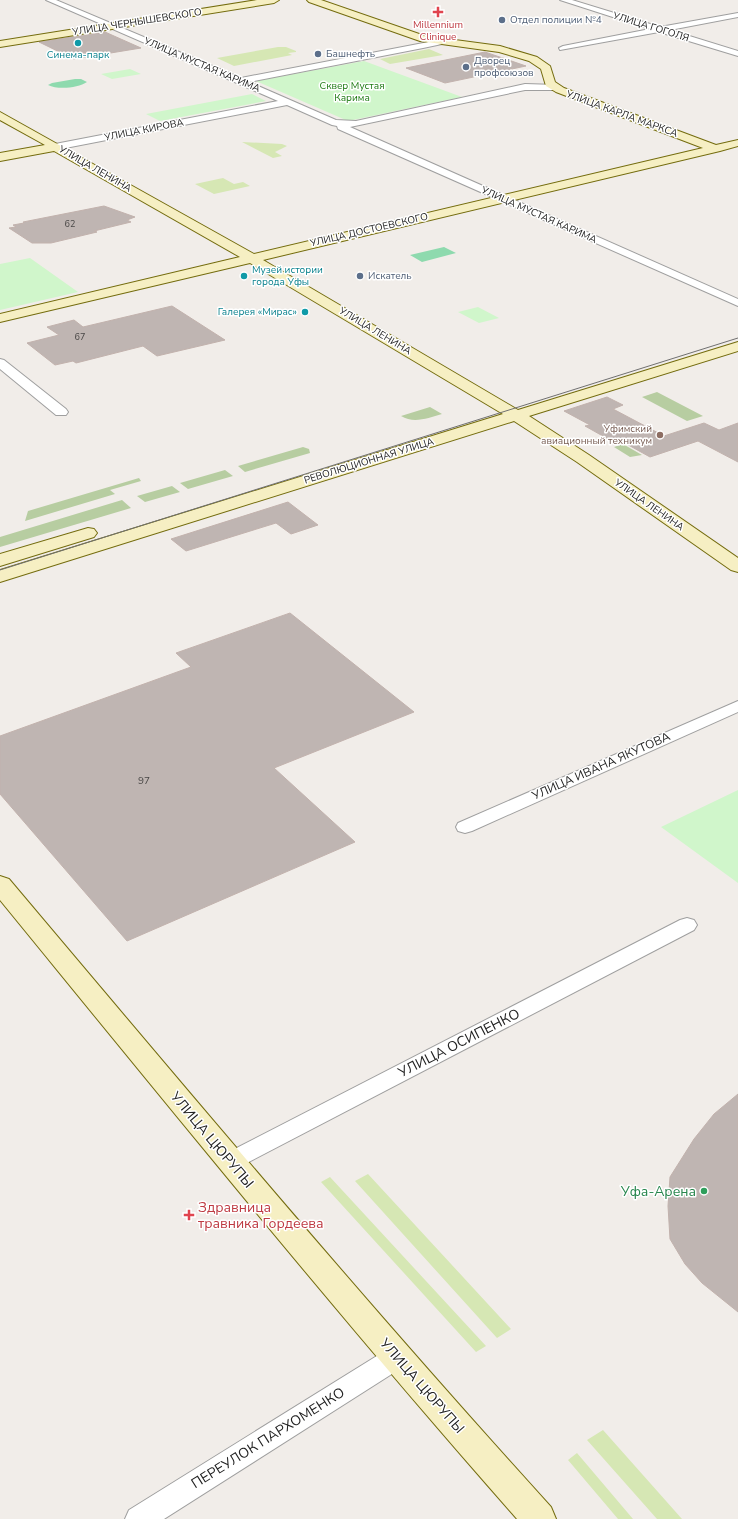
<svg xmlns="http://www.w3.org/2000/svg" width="738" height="1519" viewBox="0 0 738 1519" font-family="'Nunito Sans',sans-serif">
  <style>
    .grass { fill: #d6e7b4 }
    .forest { fill: #b7cda1 }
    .park { fill: #d0f6cb }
    .pitch { fill: #8edaae }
    .building { fill: #bfb5b2; stroke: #c2b2ad }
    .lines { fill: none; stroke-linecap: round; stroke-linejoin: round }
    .street-casing { stroke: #9f9f9f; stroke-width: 2 }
    .secondary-casing { stroke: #746c0e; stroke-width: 2 }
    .street { fill: #fff; fill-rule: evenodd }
    .secondary { fill: #f6efc3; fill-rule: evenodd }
    .tram { stroke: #707070; stroke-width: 1 }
    .health-dot { fill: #e0444e; stroke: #fff; stroke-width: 1.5 }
    .service-dot { fill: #5c6f8a; stroke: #fff; stroke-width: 1.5 }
    .culture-dot { fill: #0f9aa8; stroke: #fff; stroke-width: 1.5 }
    .education-dot { fill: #8d6e63; stroke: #fff; stroke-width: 1.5 }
    .leisure-dot { fill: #2e9e5b; stroke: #fff; stroke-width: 1.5 }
    .labels { text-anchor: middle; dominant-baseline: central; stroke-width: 3; stroke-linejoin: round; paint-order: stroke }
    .far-number-label { font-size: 9px; fill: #494746 }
    .far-service-label { font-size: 10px; fill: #4e5e75; stroke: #fff; text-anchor: start }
    .far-street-label { font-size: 10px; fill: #222; stroke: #fff }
    .far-health-label { font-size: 10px; fill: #be3a42; stroke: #fff }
    .far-culture-label { font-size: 10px; fill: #0d838f; stroke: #fff }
    .far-park-label { font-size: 10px; fill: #1f7b14; stroke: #fff }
    .far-education-label { font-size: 10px; fill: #785e54; stroke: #fff; text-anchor: end }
    .number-label { font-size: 10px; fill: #494746 }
    .street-label { font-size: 12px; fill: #222; stroke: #fff }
    .near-street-label { font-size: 14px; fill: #222; stroke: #fff }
    .near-leisure-label { font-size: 14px; fill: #27864d; stroke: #fff; text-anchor: end }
    .near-health-label { font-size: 14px; fill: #be3a42; stroke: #fff; text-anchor: start }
  </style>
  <rect width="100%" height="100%" fill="#f1ede9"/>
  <path class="grass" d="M 278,47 L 286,47 L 296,51 L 296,52 L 288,53 L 292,55 L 234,66 L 217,58 Z
    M 429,49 L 443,55 L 390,64 L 380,59 Z
    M 242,142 L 282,144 L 287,146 L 275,152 L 282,156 L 273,158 Z
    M 223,178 L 234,184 L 243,182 L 250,186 L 214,194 L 195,184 Z
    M 368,1174 L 511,1329 L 497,1338 L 355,1181 Z
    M 330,1177 L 486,1346 L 476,1352 L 321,1182 Z
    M 603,1430 L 682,1519 L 657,1519 L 587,1440 Z
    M 577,1453 L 633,1519 L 618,1519 L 568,1460 Z"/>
  <path class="forest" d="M 657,392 L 703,416 L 687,421 L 642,397 Z
    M 430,407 L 442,414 C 428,418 414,424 401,416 Z
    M 623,444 L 642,455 L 630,457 L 614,447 Z
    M 303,447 L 309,449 L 310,453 L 245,472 L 238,466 Z
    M 225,470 L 233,476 L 188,489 L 180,483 Z
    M 139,478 L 141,481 L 110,490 L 115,494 L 25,521 L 28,511 Z
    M 172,486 L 180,492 L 145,502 L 137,496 Z
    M 122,500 L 131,508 L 0,547 L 0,537 Z"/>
  <path class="park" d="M 364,61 L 462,97 L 348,121 L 256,81 Z
    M 130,69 L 141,74 L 112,79 L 101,74 Z
    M 252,94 L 266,101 L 160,121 L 146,114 Z
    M 30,258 L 78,292 L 0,310 L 0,264 Z
    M 478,307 L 499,318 L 479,323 L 458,312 Z
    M 738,790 L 738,883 L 661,827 Z"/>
  <path class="pitch" d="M 75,79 L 81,79 L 87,82 C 78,88 58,90 48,85 L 52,83 Z
    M 444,247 L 456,253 L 422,262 L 410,255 Z"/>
  <path class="building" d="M 105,32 L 141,48 L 74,59 L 39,42 Z
    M 485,52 L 526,66 L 445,83 L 406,68 Z
    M 104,206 L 135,217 L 127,220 L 131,222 L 94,231 L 97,232 L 51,243 L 32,243 L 9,228 L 16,227 L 13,225 L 24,223 L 23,222 Z
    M 172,306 L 225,340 L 157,356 L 143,346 L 76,363 L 73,361 L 55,365 L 27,343 L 59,335 L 47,327 L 74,320 L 83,327 Z
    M 607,397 L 623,405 L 613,409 L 664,436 L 704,423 L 719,430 L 738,423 L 738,462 L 698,441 L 650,457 L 623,442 L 617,444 L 585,426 L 590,425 L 564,411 Z
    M 288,502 L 318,525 L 291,534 L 276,523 L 186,551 L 171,539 Z
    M 290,613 L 414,712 L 274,768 L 355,842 L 127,941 L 0,794 L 0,736 L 191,667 L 176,653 Z
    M 738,1094 L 738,1312 L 702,1283 L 685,1264 L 670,1239 L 668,1206 L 670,1177 L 694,1139 L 714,1114 Z"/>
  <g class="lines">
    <defs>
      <path id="street" d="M 46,0 L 56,0 L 241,78 L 439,40 L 442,40 L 442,44 L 423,48 L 249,82 L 336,120 L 356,121 L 525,84 L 557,85 L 558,87 L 557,89 L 554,90 L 525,90 L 350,127 L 738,299 L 738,306 L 338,129 L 337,126 L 332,125 L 287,105 L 55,150 L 52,149 L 50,147 L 55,144 L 278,101 Z
        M 560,0 L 572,0 L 660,27 L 738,13 L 738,17 L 670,30 L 738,51 L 738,56 L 659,32 L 560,50 L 559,48 L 563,46 L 650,29 Z
        M 0,359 L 4,360 L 66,409 L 68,412 L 66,415 L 56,415 L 0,369 Z
        M 738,701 L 738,712 L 472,831 L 465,833 L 458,831 L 456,827 L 458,823 Z
        M 687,918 L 694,920 L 697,925 L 694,930 L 239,1167 L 231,1170 L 223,1167 L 219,1161 L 223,1155 L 680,920 Z
        M 397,1346 L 406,1349 L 410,1357 L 406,1365 L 164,1519 L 125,1519 L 129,1510 L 388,1349 Z"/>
      <path id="secondary" d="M 257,0 L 279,0 L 274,3 L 0,47 L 0,41 Z
        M 307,0 L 321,0 L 425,36 L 500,46 L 537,57 L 550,66 L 555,82 L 564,88 L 716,145 L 738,140 L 738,146 L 720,151 L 263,260 L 518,410 L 738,342 L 738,351 L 529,416 L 589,455 L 738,558 L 738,572 L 731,570 L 577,462 L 514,421 L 0,582 L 0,570 L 503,414 L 250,263 L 0,322 L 0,314 L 240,257 L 54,151 L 0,161 L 0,153 L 45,145 L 0,120 L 0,112 L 254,254 L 703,148 L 556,92 L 546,86 L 541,69 L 529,61 L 499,52 L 420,41 L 309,2 Z
        M 88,528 L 94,529 L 97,533 L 94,537 L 0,566 L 0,554 Z
        M 0,876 L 9,879 C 187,1090 365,1302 551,1507 L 556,1519 L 517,1519 C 339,1317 170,1108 0,900 Z"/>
    </defs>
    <use href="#street" class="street-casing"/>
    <use href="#secondary" class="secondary-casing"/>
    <use href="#street" class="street"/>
    <use href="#secondary" class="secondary"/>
    <path class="tram" d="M 0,570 L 738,338"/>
  </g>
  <g class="health-dot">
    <path d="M436 6h4v4h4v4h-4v4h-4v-4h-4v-4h4z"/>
    <path d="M187 1209h4v4h4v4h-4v4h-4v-4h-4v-4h4z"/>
  </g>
  <g class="service-dot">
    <circle cx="502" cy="20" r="4"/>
    <circle cx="318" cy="54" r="4"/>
    <circle cx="466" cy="67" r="4"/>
    <circle cx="360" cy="276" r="4"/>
  </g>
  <g class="culture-dot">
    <circle cx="78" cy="43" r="4"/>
    <circle cx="244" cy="276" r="4"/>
    <circle cx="305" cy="312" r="4"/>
  </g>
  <circle class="education-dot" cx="660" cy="435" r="4"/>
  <circle class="leisure-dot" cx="704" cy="1191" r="4"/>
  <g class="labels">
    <g class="far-number-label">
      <text x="70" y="224">62</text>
      <text x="80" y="337">67</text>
    </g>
    <g class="far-service-label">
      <text x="510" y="20">Отдел полиции №4</text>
      <text x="326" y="54">Башнефть</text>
      <text x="474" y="61">Дворец<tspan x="474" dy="12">профсоюзов</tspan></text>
      <text x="368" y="276">Искатель</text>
    </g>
    <g class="far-street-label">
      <text transform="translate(137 22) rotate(-9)">УЛИЦА ЧЕРНЫШЕВСКОГО</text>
      <text transform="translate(651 27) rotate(17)">УЛИЦА ГОГОЛЯ</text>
      <text transform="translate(202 65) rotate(23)">УЛИЦА МУСТАЯ КАРИМА</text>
      <text transform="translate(622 114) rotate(20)">УЛИЦА КАРЛА МАРКСА</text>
      <text transform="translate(144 130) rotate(-11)">УЛИЦА КИРОВА</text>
      <text transform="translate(95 169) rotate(30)">УЛИЦА ЛЕНИНА</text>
      <text transform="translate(539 215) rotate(24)">УЛИЦА МУСТАЯ КАРИМА</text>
      <text transform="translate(369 230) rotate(-13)">УЛИЦА ДОСТОЕВСКОГО</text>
      <text transform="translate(375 331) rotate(31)">УЛИЦА ЛЕНИНА</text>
      <text transform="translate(369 461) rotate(-17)">РЕВОЛЮЦИОННАЯ УЛИЦА</text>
      <text transform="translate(649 505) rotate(35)">УЛИЦА ЛЕНИНА</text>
    </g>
    <g class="far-health-label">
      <text x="438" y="25">Millennium<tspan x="438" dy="12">Clinique</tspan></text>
    </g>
    <g class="far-culture-label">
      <text x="78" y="55">Синема-парк</text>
      <text x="252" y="270" text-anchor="start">Музей истории<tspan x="252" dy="12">города Уфы</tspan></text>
      <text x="297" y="312" text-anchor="end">Галерея «Мирас»</text>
    </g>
    <g class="far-park-label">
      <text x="352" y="86">Сквер Мустая<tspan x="352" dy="12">Карима</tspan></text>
    </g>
    <g class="far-education-label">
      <text x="652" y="429">Уфимский<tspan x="652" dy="12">авиационный техникум</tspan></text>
    </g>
    <g class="number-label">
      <text x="144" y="781">97</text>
    </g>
    <g class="street-label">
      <text transform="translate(601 766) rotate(-24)">УЛИЦА ИВАНА ЯКУТОВА</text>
    </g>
    <g class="near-street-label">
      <text transform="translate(459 1043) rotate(-27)">УЛИЦА ОСИПЕНКО</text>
      <text transform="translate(212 1140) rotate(50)">УЛИЦА ЦЮРУПЫ</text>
      <text transform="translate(422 1386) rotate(49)">УЛИЦА ЦЮРУПЫ</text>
      <text transform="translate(268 1438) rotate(-32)">ПЕРЕУЛОК ПАРХОМЕНКО</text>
    </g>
    <g class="near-leisure-label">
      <text x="696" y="1191">Уфа-Арена</text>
    </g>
    <g class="near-health-label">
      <text x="198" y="1207">Здравница<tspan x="198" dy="16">травника Гордеева</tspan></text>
    </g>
  </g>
</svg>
